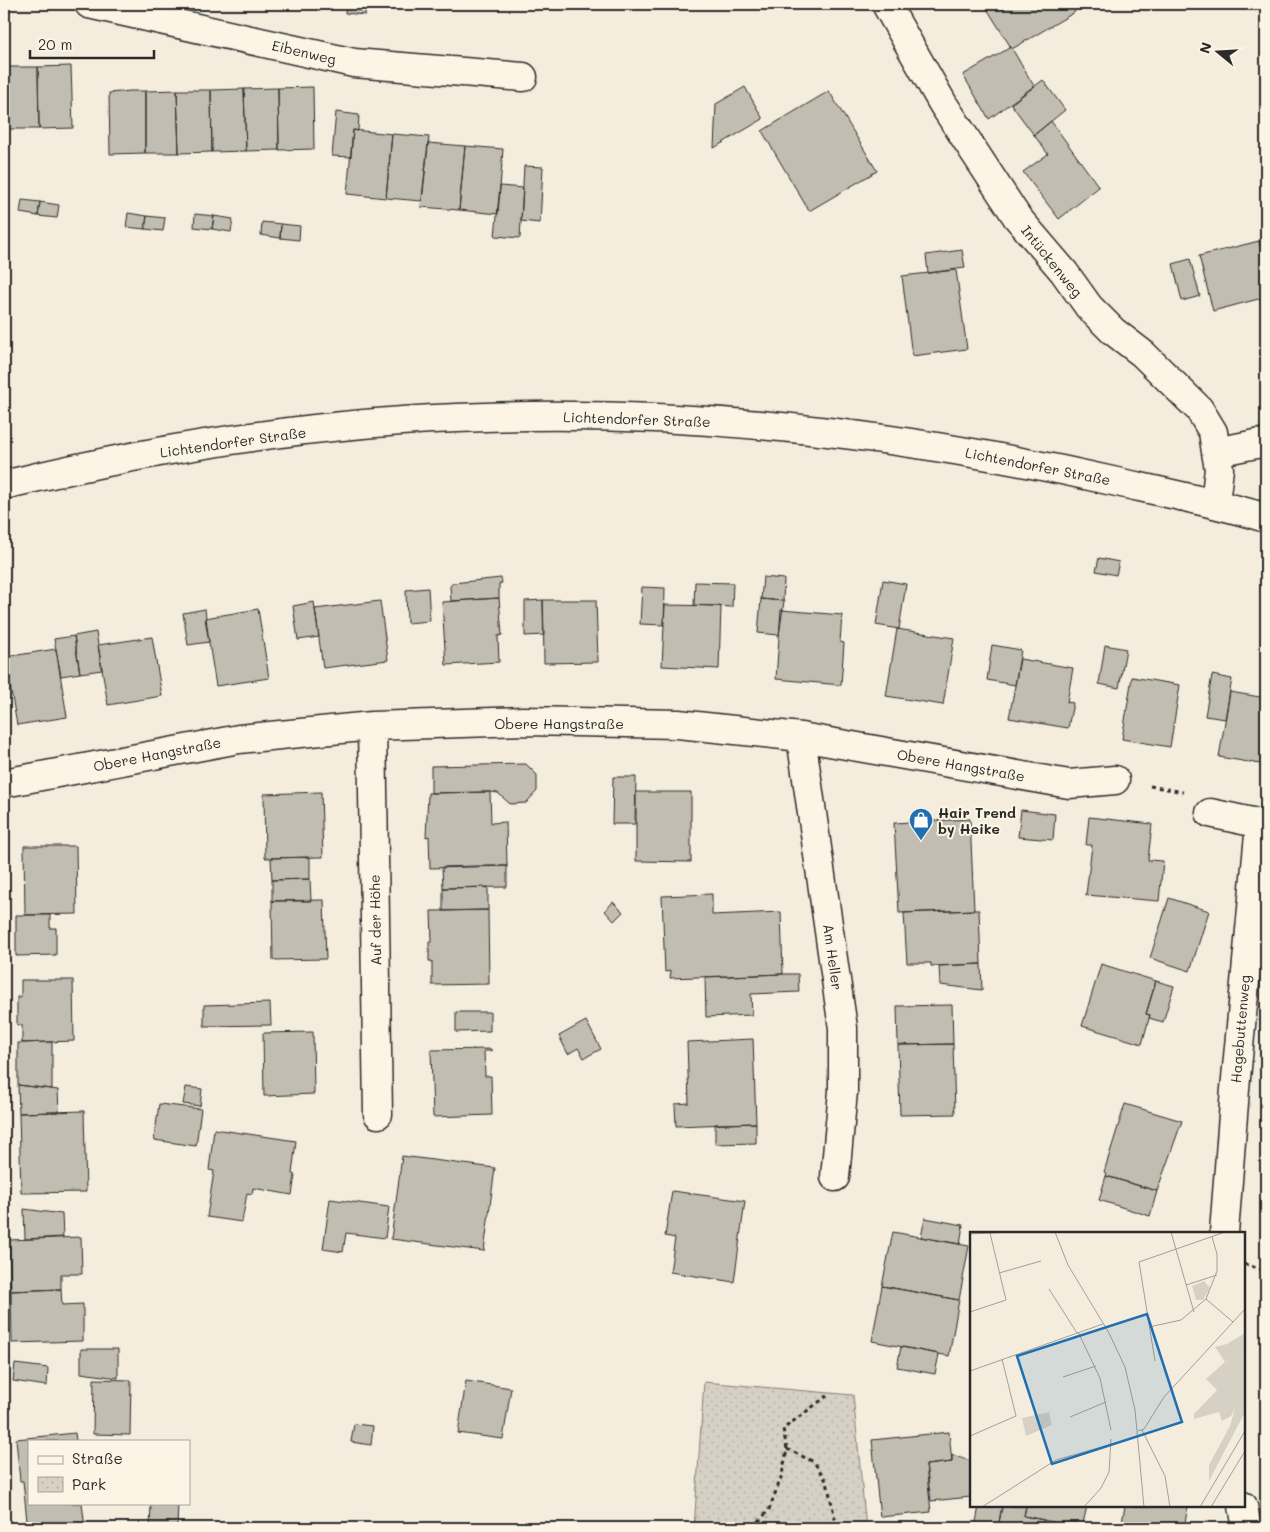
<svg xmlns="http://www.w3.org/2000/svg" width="1270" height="1532" viewBox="0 0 1270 1532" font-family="Mali,sans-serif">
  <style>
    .park { fill: url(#park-dots); stroke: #807e78 }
    .building { fill: #c2bdb1; stroke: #2b2b2b }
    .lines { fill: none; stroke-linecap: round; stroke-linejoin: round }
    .minor-casing { stroke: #2b2b2b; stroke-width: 31 }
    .major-casing { stroke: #2b2b2b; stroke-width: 31 }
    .path { stroke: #2b2b2b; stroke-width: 3; stroke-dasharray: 4 4; stroke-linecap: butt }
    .minor { stroke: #fcf5e5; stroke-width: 28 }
    .major { stroke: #fcf5e5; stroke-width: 28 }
    .labels { text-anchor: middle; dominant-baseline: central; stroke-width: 4; stroke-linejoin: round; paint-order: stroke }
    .street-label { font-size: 14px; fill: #2b2b2b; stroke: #fcf5e5 }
    .poi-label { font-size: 14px; font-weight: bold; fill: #2b2b2b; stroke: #fcf5e5; text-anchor: start }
    .inset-road { fill: none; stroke: #a49f96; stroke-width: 1 }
    .view { fill: #1f6fb2; fill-opacity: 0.15; stroke: #1f6fb2; stroke-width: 2.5 }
    .inset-edge { fill: none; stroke: #2b2b2b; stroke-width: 2.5 }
  </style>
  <defs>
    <pattern id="park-dots" width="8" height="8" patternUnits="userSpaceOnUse" patternTransform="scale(1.25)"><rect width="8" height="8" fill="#d6d1c4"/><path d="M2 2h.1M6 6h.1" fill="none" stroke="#b8b4a9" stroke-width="1.8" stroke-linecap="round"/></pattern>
  </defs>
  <rect width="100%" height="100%" fill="#f4edde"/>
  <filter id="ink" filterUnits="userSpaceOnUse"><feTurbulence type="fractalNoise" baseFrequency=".02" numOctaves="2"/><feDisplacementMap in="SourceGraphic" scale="10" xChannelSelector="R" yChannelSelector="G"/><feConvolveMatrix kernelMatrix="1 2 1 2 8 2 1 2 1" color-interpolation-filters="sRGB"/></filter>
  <g filter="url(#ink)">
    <path class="park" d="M 704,1382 L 853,1395 L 866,1528 L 694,1528 Z"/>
    <path class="building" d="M 346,4 L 366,4 L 365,15 L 345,13 Z
      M 984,4 L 1070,4 L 1075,12 L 1012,49 Z
      M 1011,47 L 1034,86 L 989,119 L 963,75 Z
      M 71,66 L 73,128 L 39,129 L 38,67 Z
      M 4,67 L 5,129 L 4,129 Z
      M 4,67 L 38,67 L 39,129 L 5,129 Z
      M 1043,80 L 1065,110 L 1034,135 L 1011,104 Z
      M 313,87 L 314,149 L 279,150 L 278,88 Z
      M 745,87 L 763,119 L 714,148 L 716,104 Z
      M 278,88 L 279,150 L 246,151 L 244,89 Z
      M 244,89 L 246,151 L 212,152 L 211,90 Z
      M 177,90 L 179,153 L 145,153 L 145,91 Z
      M 177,90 L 211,90 L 212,152 L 179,153 Z
      M 130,91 L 145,91 L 145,153 L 110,154 L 109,93 Z
      M 829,91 L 877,171 L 809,211 L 762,131 Z
      M 336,112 L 359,115 L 358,131 L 353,130 L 351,157 L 332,156 Z
      M 1051,121 L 1099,187 L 1059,219 L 1023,172 L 1048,154 L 1034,135 Z
      M 353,130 L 392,134 L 386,198 L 347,194 Z
      M 392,134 L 429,137 L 422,201 L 386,198 Z
      M 428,143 L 465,146 L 459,210 L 421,207 Z
      M 465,146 L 503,149 L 498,214 L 459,210 Z
      M 524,166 L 543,167 L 540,223 L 521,221 Z
      M 500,186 L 523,188 L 520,238 L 495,236 Z
      M 22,200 L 40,202 L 38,216 L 20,213 Z
      M 40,202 L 59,205 L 57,218 L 38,216 Z
      M 128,213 L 147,216 L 145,229 L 126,227 Z
      M 195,214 L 214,216 L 212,229 L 194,227 Z
      M 147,216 L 165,218 L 163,231 L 145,229 Z
      M 214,216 L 233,219 L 231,232 L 212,229 Z
      M 262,222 L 281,224 L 280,238 L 261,235 Z
      M 281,224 L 300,226 L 299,240 L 280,238 Z
      M 1266,240 L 1266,271 L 1259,241 Z
      M 1259,241 L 1266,271 L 1266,297 L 1213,311 L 1199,256 Z
      M 962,250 L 965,268 L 928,273 L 926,255 Z
      M 1190,259 L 1200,296 L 1182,301 L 1173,264 Z
      M 956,270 L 967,349 L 912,356 L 902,276 Z
      M 1099,558 L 1119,562 L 1116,575 L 1096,571 Z
      M 763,577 L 784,579 L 783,601 L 761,599 Z
      M 501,578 L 502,583 L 499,584 L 499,598 L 451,601 L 450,586 L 453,583 Z
      M 883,580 L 906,584 L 899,629 L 876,625 Z
      M 695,582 L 733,583 L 732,607 L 694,605 Z
      M 642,587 L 665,588 L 664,625 L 640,624 Z
      M 428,588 L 430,621 L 407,623 L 406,590 Z
      M 499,598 L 502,635 L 498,636 L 499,662 L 446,665 L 442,602 Z
      M 761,599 L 784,601 L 779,635 L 758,633 Z
      M 543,600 L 596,600 L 598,662 L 544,663 Z
      M 543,600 L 544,635 L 525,636 L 525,601 Z
      M 380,601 L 388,660 L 323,668 L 315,609 Z
      M 314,602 L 319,637 L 298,640 L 293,606 Z
      M 665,605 L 721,606 L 719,669 L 662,666 Z
      M 205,609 L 209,642 L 188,645 L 183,613 Z
      M 258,609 L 269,678 L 216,686 L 205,618 Z
      M 781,610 L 842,615 L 840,642 L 844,643 L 841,685 L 776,679 Z
      M 897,629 L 954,638 L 943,705 L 886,696 Z
      M 96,632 L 102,670 L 80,673 L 74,636 Z
      M 74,636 L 80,673 L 61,676 L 54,639 Z
      M 152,637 L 162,696 L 108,705 L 98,645 Z
      M 992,645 L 1021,650 L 1015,685 L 987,680 Z
      M 1105,645 L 1126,649 L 1119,688 L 1099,684 Z
      M 56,649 L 67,717 L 17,725 L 5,657 Z
      M 1020,659 L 1073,668 L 1067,702 L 1073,703 L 1068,728 L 1009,718 Z
      M 1212,675 L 1232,679 L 1225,719 L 1205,716 Z
      M 1132,677 L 1180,685 L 1170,747 L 1122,739 Z
      M 1230,692 L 1266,698 L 1266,765 L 1219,757 Z
      M 526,764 L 537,775 L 537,791 L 526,803 L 510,804 L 498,793 L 491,792 L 431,793 L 431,766 Z
      M 613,777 L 636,777 L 635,824 L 612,824 Z
      M 321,792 L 323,857 L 265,858 L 264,794 Z
      M 490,792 L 491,823 L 506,822 L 507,866 L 430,868 L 429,836 L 426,837 L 428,793 Z
      M 636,792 L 691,792 L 691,862 L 636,861 Z
      M 1021,810 L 1055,814 L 1053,840 L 1018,837 Z
      M 1089,817 L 1152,824 L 1148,860 L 1163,861 L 1159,901 L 1086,895 L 1092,845 L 1086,845 Z
      M 970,819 L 974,910 L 899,913 L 894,823 Z
      M 24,846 L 76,846 L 77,914 L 25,915 Z
      M 310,857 L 310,879 L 272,880 L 271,858 Z
      M 477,866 L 507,866 L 507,887 L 443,888 L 442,867 Z
      M 310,879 L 311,901 L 272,901 L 272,880 Z
      M 488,887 L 488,910 L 443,911 L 443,888 Z
      M 712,894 L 712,915 L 781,912 L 783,974 L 670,978 L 671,971 L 665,972 L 662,896 Z
      M 1169,898 L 1209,911 L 1190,971 L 1150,958 Z
      M 324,900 L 326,959 L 273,960 L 272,901 Z
      M 613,902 L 623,912 L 614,921 L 605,911 Z
      M 488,910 L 489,984 L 432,985 L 432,961 L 429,961 L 429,942 L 432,942 L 431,911 Z
      M 974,910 L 979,910 L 981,964 L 931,966 L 931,963 L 907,963 L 904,913 Z
      M 16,915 L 50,915 L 50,928 L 56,928 L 56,955 L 16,956 Z
      M 981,964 L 982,990 L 940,985 L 939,966 Z
      M 1101,964 L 1156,981 L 1146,1014 L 1150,1015 L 1142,1044 L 1082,1026 Z
      M 783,974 L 798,974 L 799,992 L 751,994 L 752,1015 L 706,1017 L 705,977 Z
      M 21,980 L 73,980 L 74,1041 L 22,1043 L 22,1025 L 17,1025 L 17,997 L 21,997 Z
      M 1156,981 L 1174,986 L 1163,1022 L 1149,1018 L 1150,1015 L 1146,1014 Z
      M 270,1003 L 271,1025 L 204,1026 L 204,1005 Z
      M 952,1005 L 953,1044 L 898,1045 L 897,1006 Z
      M 456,1012 L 490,1012 L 490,1031 L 456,1032 Z
      M 586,1021 L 601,1049 L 584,1058 L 578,1048 L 568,1054 L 559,1036 Z
      M 313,1032 L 314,1094 L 264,1096 L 263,1033 Z
      M 753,1039 L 756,1123 L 676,1126 L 675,1104 L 689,1103 L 687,1042 Z
      M 52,1042 L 52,1089 L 18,1085 L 18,1043 Z
      M 953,1044 L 955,1114 L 900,1115 L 898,1045 Z
      M 491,1049 L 491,1051 L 484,1051 L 485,1076 L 491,1076 L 492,1115 L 433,1117 L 431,1050 Z
      M 18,1085 L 58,1090 L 59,1112 L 19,1113 Z
      M 186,1087 L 202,1089 L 200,1106 L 183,1104 Z
      M 159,1104 L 201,1109 L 196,1146 L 154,1140 Z
      M 1125,1104 L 1182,1121 L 1157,1191 L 1106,1176 L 1107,1173 L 1104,1172 Z
      M 84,1111 L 86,1192 L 21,1193 L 19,1113 Z
      M 756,1123 L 756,1143 L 715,1144 L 715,1124 Z
      M 214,1129 L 296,1141 L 292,1174 L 295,1175 L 292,1195 L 253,1188 L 252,1194 L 247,1193 L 242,1222 L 207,1217 L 214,1171 L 209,1170 Z
      M 402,1156 L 495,1168 L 484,1251 L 391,1239 Z
      M 1106,1176 L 1157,1191 L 1150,1216 L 1099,1200 Z
      M 672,1191 L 745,1201 L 734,1282 L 670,1272 L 675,1238 L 665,1236 Z
      M 330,1199 L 389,1207 L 385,1238 L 346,1233 L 343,1252 L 323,1249 Z
      M 24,1209 L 62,1214 L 63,1237 L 25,1239 Z
      M 925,1218 L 963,1225 L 960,1244 L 921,1237 Z
      M 893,1232 L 969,1246 L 959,1300 L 882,1286 Z
      M 81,1237 L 82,1274 L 61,1274 L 61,1289 L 11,1291 L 9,1240 Z
      M 882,1286 L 959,1300 L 949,1356 L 872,1341 Z
      M 61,1289 L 62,1305 L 83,1304 L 83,1341 L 12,1343 L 11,1291 Z
      M 901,1347 L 939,1354 L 935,1374 L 897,1367 Z
      M 81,1349 L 118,1349 L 118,1378 L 81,1373 Z
      M 15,1364 L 48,1368 L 47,1386 L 13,1381 Z
      M 94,1379 L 131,1380 L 130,1435 L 93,1434 Z
      M 466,1381 L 511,1388 L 503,1439 L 458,1433 Z
      M 354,1424 L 373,1426 L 371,1445 L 351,1442 Z
      M 949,1432 L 952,1462 L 926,1465 L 931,1512 L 880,1517 L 872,1440 Z
      M 75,1433 L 76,1441 L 29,1441 L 29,1503 L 82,1503 L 85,1528 L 25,1528 L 24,1521 L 27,1521 L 23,1481 L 20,1481 L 16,1439 Z
      M 952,1455 L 971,1461 L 971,1497 L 931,1501 L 926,1465 L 952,1462 Z
      M 151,1503 L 178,1503 L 177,1528 L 150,1528 Z
      M 979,1506 L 1002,1506 L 998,1528 L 975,1528 Z
      M 1002,1506 L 1026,1506 L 1024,1516 L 1044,1520 L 1042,1528 L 998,1528 Z
      M 1026,1506 L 1087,1506 L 1082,1528 L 1024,1516 Z
      M 1125,1506 L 1188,1506 L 1184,1528 L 1121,1528 Z"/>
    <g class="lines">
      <defs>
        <path id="minor" d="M 89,4 L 354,63 L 523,77
          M 886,4 L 943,104 L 1017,217 L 1064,272 L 1089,307 L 1113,331 L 1143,354 L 1199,409 L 1213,432 L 1216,452 L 1219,469 L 1215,503
          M 1216,452 L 1266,442
          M 372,726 L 378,1114
          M 801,737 L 843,1028 L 843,1091 L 835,1177
          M 4,783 L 239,739 L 372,726 L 524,721 L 678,724 L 801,737 L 1069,784 L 1115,780
          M 1210,813 L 1266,825
          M 1224,1233 L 1235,1089 L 1260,824
          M 1243,1506 L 1247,1528"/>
        <path id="major" d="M 4,485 C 160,447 325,421 486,417 C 698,410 910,435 1117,482 C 1167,493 1217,503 1266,518"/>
      </defs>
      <use href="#minor" class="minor-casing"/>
      <use href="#major" class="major-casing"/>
      <path class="path" d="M 1150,786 L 1183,792
        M 1244,1264 L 1266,1271
        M 787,1449 L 814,1462 L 827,1482 L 837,1528
        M 753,1528 L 769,1510 L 782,1475 L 787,1449 L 783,1429 L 827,1396"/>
      <use href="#minor" class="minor"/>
      <use href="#major" class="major"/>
    </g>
  </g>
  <defs>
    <symbol id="shop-pin" viewBox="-11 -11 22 30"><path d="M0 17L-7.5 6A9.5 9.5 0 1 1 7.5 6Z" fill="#1f6fb2" stroke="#fcf5e5"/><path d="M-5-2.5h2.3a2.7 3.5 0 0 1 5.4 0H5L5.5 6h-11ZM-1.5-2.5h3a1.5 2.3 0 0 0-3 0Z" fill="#fff"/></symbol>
  </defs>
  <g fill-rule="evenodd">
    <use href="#shop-pin" x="907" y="806" width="28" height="38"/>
  </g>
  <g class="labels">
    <g class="street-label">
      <text transform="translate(304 52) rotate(13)">Eibenweg</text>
      <text transform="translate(1052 261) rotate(51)">Intückenweg</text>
      <text transform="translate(637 419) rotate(2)">Lichtendorfer Straße</text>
      <text transform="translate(233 442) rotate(-8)">Lichtendorfer Straße</text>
      <text transform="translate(1038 466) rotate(11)">Lichtendorfer Straße</text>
      <text x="559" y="723">Obere Hangstraße</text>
      <text transform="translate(157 754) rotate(-11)">Obere Hangstraße</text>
      <text transform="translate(961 765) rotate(10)">Obere Hangstraße</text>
      <text transform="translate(375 920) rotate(-91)">Auf der Höhe</text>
      <text transform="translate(833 957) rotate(82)">Am Heller</text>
      <text transform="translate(1240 1029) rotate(-85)">Hagebuttenweg</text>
    </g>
    <g class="poi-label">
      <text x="938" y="812">Hair Trend<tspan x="938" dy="16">by Heike</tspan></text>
    </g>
  </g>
  <g transform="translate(970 1232)">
    <rect width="275" height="275" fill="#f4edde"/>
    <path d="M 275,122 L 275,158 L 261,184 L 252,189 L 249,180 L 224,187 L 224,182 L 247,158 L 236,147 L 255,130 Z" fill="#d6d1c4"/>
    <path d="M 275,101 L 275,122 L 255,130 L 245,115 L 257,112 ZM 275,158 L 275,180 L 239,249 L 239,233 L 260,194 L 267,169 Z" fill="#d6d1c4"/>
    <path d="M 234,49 L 240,56 L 233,68 L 226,68 L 222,54 ZM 79,180 L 82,193 L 56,204 L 52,186 Z" fill="#d6d1c4"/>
    <path class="inset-road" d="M 85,0 L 98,33 L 139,101 L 155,135 L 165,178 L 174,275M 201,0 L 224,80M 0,2 L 41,0M 29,41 L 71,29M 216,53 L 247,43M 79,57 L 107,101M 236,67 L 263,90M 0,80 L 36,68 L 20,1M 179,95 L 211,88 L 236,67 L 247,39 L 247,22 L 242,5M 108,100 L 130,146 L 141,198M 185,129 L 169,30 L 255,0M 0,139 L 133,92M 93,145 L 126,134M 100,185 L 136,170M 172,198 L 195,244 L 200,275M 168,199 L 174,197 L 194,165 L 275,77M 0,204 L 46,184 L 32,127M 12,275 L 86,228 L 142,212M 114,275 L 131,256 L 139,240 L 141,207M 230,275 L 275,199M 241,275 L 275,219"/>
    <path class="view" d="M 177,82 L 212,190 L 82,232 L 47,124 Z"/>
    <rect width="275" height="275" class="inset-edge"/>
  </g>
  <rect width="1270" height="1532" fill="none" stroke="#fcf5e5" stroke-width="20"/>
  <rect x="10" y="10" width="1250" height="1512" fill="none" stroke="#2b2b2b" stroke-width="2" filter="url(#ink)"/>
  <rect x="28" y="1440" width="162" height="65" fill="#fcf5e5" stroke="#a8a49b"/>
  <rect x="38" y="1456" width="25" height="8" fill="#fcf5e5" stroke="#a8a49b"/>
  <text x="72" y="1464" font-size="15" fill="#2b2b2b">Straße</text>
  <rect x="38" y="1477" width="25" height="15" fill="url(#park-dots)" stroke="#a8a49b"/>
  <text x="72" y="1490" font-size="15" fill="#2b2b2b">Park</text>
  <g transform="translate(1218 52) rotate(288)" stroke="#fcf5e5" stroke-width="4" paint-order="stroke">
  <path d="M0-4L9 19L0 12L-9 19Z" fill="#2b2b2b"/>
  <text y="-8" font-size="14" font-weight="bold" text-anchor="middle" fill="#2b2b2b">N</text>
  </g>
  <path d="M30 50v8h124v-8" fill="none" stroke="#2b2b2b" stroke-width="2.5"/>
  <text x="38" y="50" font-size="15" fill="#2b2b2b" stroke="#fcf5e5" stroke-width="4" paint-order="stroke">20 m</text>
</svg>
